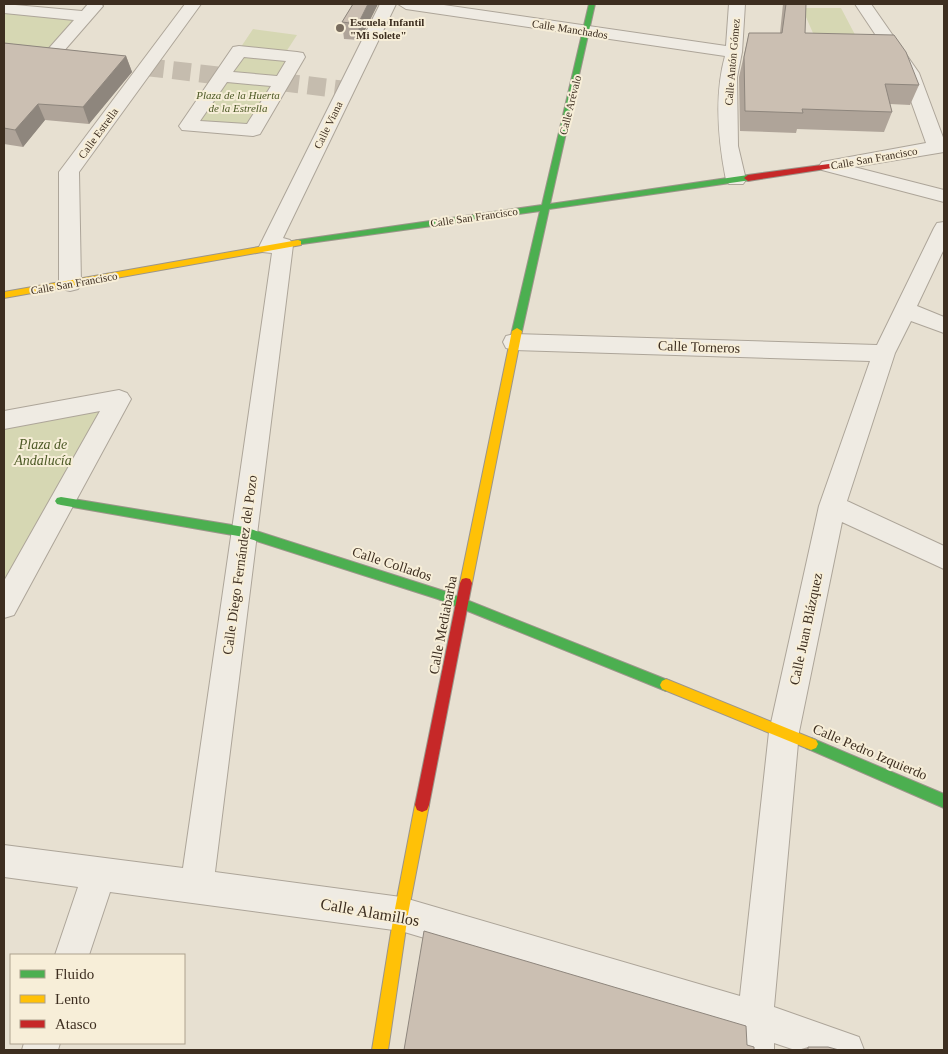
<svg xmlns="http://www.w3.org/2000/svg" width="948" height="1054" viewBox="0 0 948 1054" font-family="Georgia,serif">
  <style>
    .green { fill: #d6d7b3 }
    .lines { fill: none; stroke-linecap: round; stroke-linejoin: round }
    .street-tunnel { stroke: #c5bcae; stroke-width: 18; stroke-dasharray: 18 9; stroke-linecap: butt }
    .street-casing { stroke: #ada599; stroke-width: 2 }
    .fast-casing { stroke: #9c958a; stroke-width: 2 }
    .slow-casing { stroke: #9c958a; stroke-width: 2 }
    .jam-casing { stroke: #9c958a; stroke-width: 2 }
    .street { fill: #efebe3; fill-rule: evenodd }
    .fast { fill: #4caf50; fill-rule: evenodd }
    .slow { fill: #ffc107; fill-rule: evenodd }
    .jam { fill: #c62828; fill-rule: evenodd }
    .wall { fill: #afa499 }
    .shaded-wall { fill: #8e867d }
    .building { fill: #cbbfb2; stroke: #8e867d }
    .poi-dot { fill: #786c5e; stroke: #f7eed8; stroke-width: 2 }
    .labels { text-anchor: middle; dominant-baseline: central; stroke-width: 4; stroke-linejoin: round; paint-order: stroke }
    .far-poi-label { font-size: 11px; font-weight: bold; fill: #3d2e20; stroke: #f7eed8; text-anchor: start }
    .far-street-label { font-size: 11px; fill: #3d2e20; stroke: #f7eed8 }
    .far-park-label { font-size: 11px; font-style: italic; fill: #4d5a26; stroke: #f7eed8 }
    .street-label { font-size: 14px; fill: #3d2e20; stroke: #f7eed8 }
    .park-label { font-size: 14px; font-style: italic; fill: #4d5a26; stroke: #f7eed8 }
    .near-street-label { font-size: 16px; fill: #3d2e20; stroke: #f7eed8 }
  </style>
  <rect width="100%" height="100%" fill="#e7e0d1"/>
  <path class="green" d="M 4,8 L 85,16 L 50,56 L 4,51 Z
    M 802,8 L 841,8 L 862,48 L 820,49 Z
    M 253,29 L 297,35 L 284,55 L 297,57 L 253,130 L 188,126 Z
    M 119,399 L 4,606 L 4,420 Z"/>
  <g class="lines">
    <path class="street-tunnel" d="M 146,67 L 222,76
      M 281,82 L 346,90"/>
    <defs>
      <path id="street" d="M 4,4 L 82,11 L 88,4 L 101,4 L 103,6 L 56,60 L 44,60 L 42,56 L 74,20 L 4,13 Z
        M 185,4 L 201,4 L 79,172 L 81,284 L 78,289 L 70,291 L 62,289 L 59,284 L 59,172 Z
        M 380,4 L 396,4 L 283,238 L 290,240 L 293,245 L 215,872 L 401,897 L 740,996 L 769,732 L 819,506 L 870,361 L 514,350 L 506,348 L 503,342 L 506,336 L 514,334 L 877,345 L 934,228 L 937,223 L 944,222 L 944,249 L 917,306 L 944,317 L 944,333 L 911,321 L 895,353 L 847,501 L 944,546 L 944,569 L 842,522 L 799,732 L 774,1007 L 859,1037 L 864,1050 L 795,1050 L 774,1043 L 774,1050 L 738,1050 L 737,1031 L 401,931 L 110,892 L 89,955 L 55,955 L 78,887 L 4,877 L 4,845 L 183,868 L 272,253 L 262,252 L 259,247 Z
        M 398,4 L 437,4 L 726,46 L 729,4 L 745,4 L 742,52 L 737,77 L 738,146 L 746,180 L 743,184 L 729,184 L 726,180 C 718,139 714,96 725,56 L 406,9 Z
        M 855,4 L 871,4 L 919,73 L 944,140 L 944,152 L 854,167 L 944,190 L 944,202 L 822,170 L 819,166 L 822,162 L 926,143 L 901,73 Z
        M 239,46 L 297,52 L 303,53 L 305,57 L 260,134 L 253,136 L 182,130 L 179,126 L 233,47 ZM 244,57 L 286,61 L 277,76 L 233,72 ZM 227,82 L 271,86 L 247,124 L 200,121 Z
        M 119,390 L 127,393 L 131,399 L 14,615 L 4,618 L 4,581 L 100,411 L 4,429 L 4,411 Z
        M 24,1043 L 60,1043 L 58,1050 L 22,1050 Z"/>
      <path id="fast" d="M 589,4 L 595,4 L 550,204 L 748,175 L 752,178 L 751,180 L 549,209 L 522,331 L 517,334 L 512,331 L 540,211 L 295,245 L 295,241 L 298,240 L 542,205 Z
        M 61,497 L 244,527 L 444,591 L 670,681 L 672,685 L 670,689 L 666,691 L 438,599 L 244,537 L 61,505 L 57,504 L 55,501 L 57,498 Z
        M 811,738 L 944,794 L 944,808 L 806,748 L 804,744 L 806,740 Z"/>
      <path id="slow" d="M 298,240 L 301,241 L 301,245 L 4,298 L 4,292 Z
        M 517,328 L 522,331 L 472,583 L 470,587 L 466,588 L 462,587 L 460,583 L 512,331 Z
        M 666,679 L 816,740 L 818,744 L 816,748 L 811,750 L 662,689 L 660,685 L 662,681 Z
        M 422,798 L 427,800 L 429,805 L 408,914 L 388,1050 L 372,1050 L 394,914 L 415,805 L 417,800 Z"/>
      <path id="jam" d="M 829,164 L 832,164 L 832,168 L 748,181 L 744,178 L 748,175 Z
        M 466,578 L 470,579 L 472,583 L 429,805 L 427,810 L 422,812 L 417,810 L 415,805 L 460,583 L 462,579 Z"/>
    </defs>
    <use href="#street" class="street-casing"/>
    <use href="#fast" class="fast-casing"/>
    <use href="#slow" class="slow-casing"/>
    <use href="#jam" class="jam-casing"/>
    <use href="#street" class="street"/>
    <use href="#fast" class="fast"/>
    <use href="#slow" class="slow"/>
    <use href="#jam" class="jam"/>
  </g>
  <path class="wall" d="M 353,4 L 378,4 L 360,40 L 344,39 L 342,22 Z
    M 783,4 L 806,4 L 805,33 L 919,85 L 910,105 L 890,104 L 892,112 L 884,132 L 797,129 L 796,133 L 740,131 L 739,77 L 749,33 L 780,33 Z
    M 4,43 L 126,56 L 132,72 L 89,124 L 45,120 L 23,147 L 4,144 Z
    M 808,1047 L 839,1050 L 798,1050 Z"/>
  <path class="shaded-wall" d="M 368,4 L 378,4 L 360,40 L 358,24 Z
    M 126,56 L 132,72 L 89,124 L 83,107 Z
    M 38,104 L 45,120 L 23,147 L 15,130 Z"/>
  <path class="building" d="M 353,4 L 368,4 L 358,24 L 342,22 Z
    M 786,4 L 806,4 L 805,33 L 894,35 L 906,52 L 919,85 L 885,84 L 892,112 L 802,109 L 803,113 L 745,111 L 744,57 L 749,33 L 782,33 Z
    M 4,43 L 126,56 L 83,107 L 38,104 L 15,130 L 4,128 Z
    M 424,931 L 746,1026 L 747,1045 L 754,1047 L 754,1050 L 404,1050 Z
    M 808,1047 L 828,1047 L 839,1050 L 808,1050 Z"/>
  <circle class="poi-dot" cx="340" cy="28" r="5"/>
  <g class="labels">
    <g class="far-poi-label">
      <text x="350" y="22">Escuela Infantil<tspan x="350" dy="13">"Mi Solete"</tspan></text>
    </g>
    <g class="far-street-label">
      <text transform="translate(570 29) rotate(9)">Calle Manchados</text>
      <text transform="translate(732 62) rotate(-85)">Calle Antón Gómez</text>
      <text transform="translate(570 105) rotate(-76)">Calle Arévalo</text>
      <text transform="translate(328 125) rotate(-64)">Calle Viana</text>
      <text transform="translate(98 133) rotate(-54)">Calle Estrella</text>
      <text transform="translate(874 158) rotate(-10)">Calle San Francisco</text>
      <text transform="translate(474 217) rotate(-8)">Calle San Francisco</text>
      <text transform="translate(74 283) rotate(-10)">Calle San Francisco</text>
    </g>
    <g class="far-park-label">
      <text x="238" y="95">Plaza de la Huerta<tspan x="238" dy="13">de la Estrella</tspan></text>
    </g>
    <g class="street-label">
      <text transform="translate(699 347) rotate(2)">Calle Torneros</text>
      <text transform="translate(392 564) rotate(18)">Calle Collados</text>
      <text transform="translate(240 565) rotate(-82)">Calle Diego Fernández del Pozo</text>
      <text transform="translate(443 625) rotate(-79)">Calle Mediabarba</text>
      <text transform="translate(806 629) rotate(-78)">Calle Juan Blázquez</text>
      <text transform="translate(870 752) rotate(23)">Calle Pedro Izquierdo</text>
    </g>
    <g class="park-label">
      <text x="43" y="444">Plaza de<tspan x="43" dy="16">Andalucía</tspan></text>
    </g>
    <g class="near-street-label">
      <text transform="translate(370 912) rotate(10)">Calle Alamillos</text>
    </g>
  </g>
  <rect width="948" height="1054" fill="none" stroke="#3d2e20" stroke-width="10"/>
  <rect x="10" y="954" width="175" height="90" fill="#f7eed8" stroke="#ada18e"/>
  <rect x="20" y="970" width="25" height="8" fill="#4caf50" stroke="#ada18e"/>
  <text x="55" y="979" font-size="15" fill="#3d2e20">Fluido</text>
  <rect x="20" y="995" width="25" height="8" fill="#ffc107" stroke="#ada18e"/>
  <text x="55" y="1004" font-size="15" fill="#3d2e20">Lento</text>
  <rect x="20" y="1020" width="25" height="8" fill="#c62828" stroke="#ada18e"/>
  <text x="55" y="1029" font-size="15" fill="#3d2e20">Atasco</text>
</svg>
